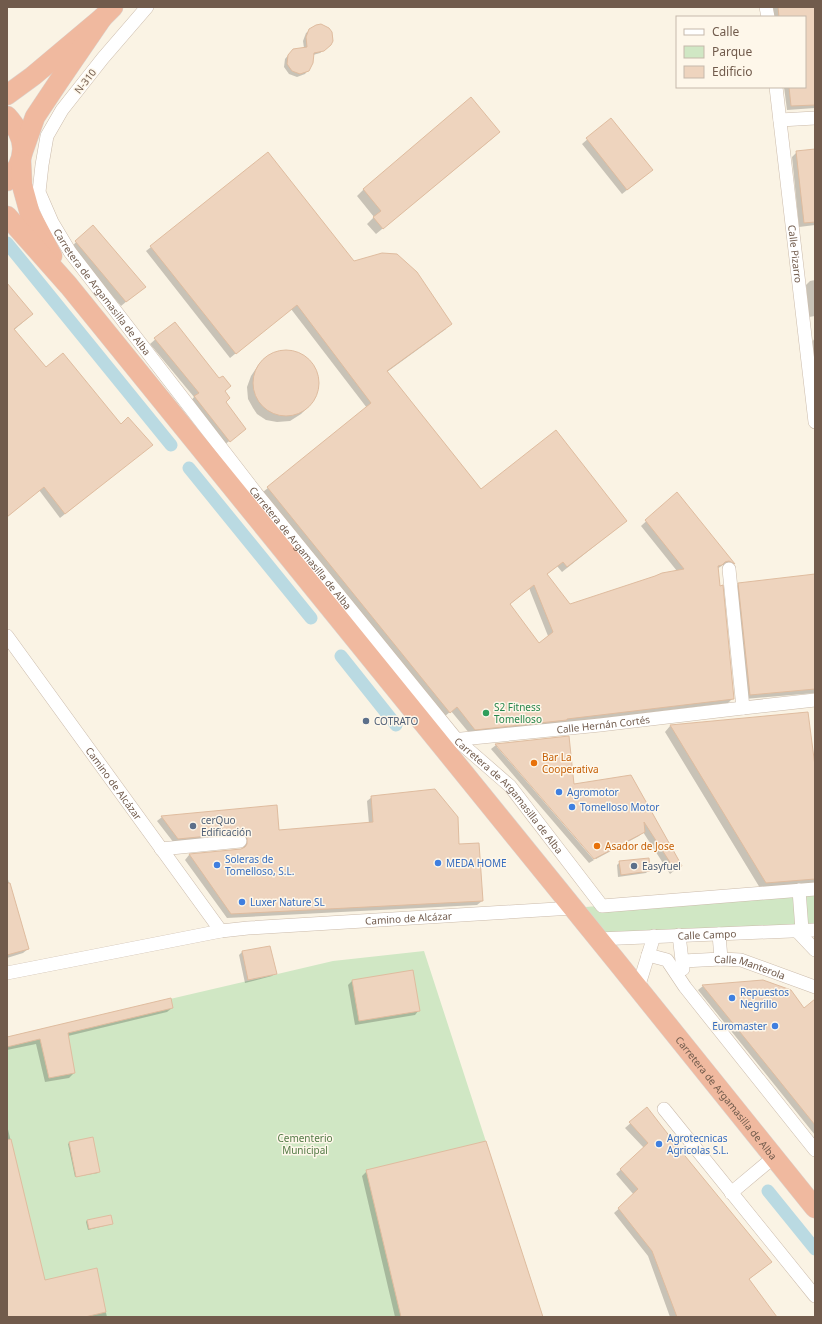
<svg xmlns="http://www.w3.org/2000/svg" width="822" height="1324" viewBox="0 0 822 1324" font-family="'Noto Sans',sans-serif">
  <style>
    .green { fill: #d0e7c4 }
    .shadow { fill: #0003; fill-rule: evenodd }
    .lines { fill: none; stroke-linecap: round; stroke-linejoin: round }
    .canal { stroke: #badae2; stroke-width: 13 }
    .building { fill: #eed4be; stroke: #dfbc9f; fill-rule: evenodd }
    .minor-casing { stroke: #cbbbab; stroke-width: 14 }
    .highway-casing { stroke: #dad4d0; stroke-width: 21 }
    .minor { stroke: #fff; stroke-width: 13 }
    .highway { stroke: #f0b99f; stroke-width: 20 }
    .leisure-dot { fill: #2e9e5b; stroke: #fef7ea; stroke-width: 1.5 }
    .service-dot { fill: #5c6f8a; stroke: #fef7ea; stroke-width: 1.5 }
    .food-dot { fill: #e8710a; stroke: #fef7ea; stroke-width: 1.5 }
    .shop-dot { fill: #3f7fe0; stroke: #fef7ea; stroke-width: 1.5 }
    .labels { text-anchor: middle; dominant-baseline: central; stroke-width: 3; stroke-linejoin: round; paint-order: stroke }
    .street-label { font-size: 10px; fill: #715b4c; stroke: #fef7ea }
    .leisure-label { font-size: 10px; fill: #27864d; stroke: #fef7ea; text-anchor: start }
    .service-label { font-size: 10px; fill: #4e5e75; stroke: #fef7ea; text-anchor: start }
    .food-label { font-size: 10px; fill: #c56008; stroke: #fef7ea; text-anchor: start }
    .shop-label { font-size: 10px; fill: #366cbe; stroke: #fef7ea; text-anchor: start }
    .park-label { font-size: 10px; fill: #547b47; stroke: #fef7ea }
  </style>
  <rect width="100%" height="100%" fill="#faf3e4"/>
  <path class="green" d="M 815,889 L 815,930 L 598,939 L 573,908 Z
    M 424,951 L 543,1317 L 7,1317 L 7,1037 L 333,961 Z"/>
  <path class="shadow" d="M 773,7 L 815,7 L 815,108 L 787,110 L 784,87 L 805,87 L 805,17 L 774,17 Z
    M 310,30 L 327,48 L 320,53 L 313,55 L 308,70 L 305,74 L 297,77 L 289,74 L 284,67 L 285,59 L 290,53 L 304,48 L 303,41 L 306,33 Z
    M 611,119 L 647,174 L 622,194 L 582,144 Z
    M 493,138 L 376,234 L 367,224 L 374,217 L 357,196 L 364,189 Z
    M 815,150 L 815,225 L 799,227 L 792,157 L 797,152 Z
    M 93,226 L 144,287 L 121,306 L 71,247 Z
    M 151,247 L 353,262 L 446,329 L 387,372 L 481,490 L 626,521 L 562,572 L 557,566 L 546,575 L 570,605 L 677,571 L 641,526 L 676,494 L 734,564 L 730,568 L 723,565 L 717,569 L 733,698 L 728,703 L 470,734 L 451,711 L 444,717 L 263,492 L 367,408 L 291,309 L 230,358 L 146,251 ZM 529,588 L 548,636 L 539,644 L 509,605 Z
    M 815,280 L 815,316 L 809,317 L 806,285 L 810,281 Z
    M 7,285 L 28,318 L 14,330 L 46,368 L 120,425 L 151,445 L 60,518 L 39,490 L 7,517 Z
    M 174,323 L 224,391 L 225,403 L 240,433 L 224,445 L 190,402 L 194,397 L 150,344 Z
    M 815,338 L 815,372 L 812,342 Z
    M 290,351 L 302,355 L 308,360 L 317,373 L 318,386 L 314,398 L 308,407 L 301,414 L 290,421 L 277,422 L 266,420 L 257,414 L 253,408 L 248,399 L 247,387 L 251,376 L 259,364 L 266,357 L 277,352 Z
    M 815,582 L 815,693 L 745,699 L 734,589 L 739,584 Z
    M 807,713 L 815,774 L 815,884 L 760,888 L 665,732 L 670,726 Z
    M 496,745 L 574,785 L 630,776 L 681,865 L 670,874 L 643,832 L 639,836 L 596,859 L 499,747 L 497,747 L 594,860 L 589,863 L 491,749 Z
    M 372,797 L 458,845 L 482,901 L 477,905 L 227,918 L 185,860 L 189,855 L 241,850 L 244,846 L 174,843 L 157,821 L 162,817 L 278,831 L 369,824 L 367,801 Z
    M 620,862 L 649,870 L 646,873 L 618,877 L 617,865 Z
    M 7,876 L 28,949 L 23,953 L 7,958 Z
    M 270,948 L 275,973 L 272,976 L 245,983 L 239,955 L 242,952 Z
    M 352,981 L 419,1010 L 415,1015 L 355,1025 L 348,985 Z
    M 763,981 L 804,1010 L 815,1000 L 815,1135 L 698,990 L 703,986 Z
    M 172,1008 L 167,1012 L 68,1036 L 74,1073 L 69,1078 L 45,1082 L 36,1044 L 7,1050 L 7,1038 Z
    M 647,1109 L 680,1152 L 771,1262 L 748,1280 L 776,1317 L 670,1317 L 648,1256 L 614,1213 L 634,1195 L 616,1174 L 644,1148 L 625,1128 Z
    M 7,1125 L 44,1281 L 96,1270 L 107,1317 L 7,1317 Z
    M 70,1142 L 99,1171 L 98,1173 L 75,1177 L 68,1144 Z
    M 367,1171 L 542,1317 L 395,1317 L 362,1176 Z
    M 87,1220 L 112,1224 L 88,1230 L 86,1222 Z"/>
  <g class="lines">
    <path class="canal" d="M 7,243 L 171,445
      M 189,468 L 311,618
      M 341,656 L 396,725
      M 768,1191 L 815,1249"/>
  </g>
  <path class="building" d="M 778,7 L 815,7 L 815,105 L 791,106 L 789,87 L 805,87 L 805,17 L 779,17 Z
    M 321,24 L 329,28 L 332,32 L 333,41 L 331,45 L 324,51 L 314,53 L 313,63 L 309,71 L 300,74 L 292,71 L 287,64 L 288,55 L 293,49 L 307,47 L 306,37 L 309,29 L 316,25 Z
    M 471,97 L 500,132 L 383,229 L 373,217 L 381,211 L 363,189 Z
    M 611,118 L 653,170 L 627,190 L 586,138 Z
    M 815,149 L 815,222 L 804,223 L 796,151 Z
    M 268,152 L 354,261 L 382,253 L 397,254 L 417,272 L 452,324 L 387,371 L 481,489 L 556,430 L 627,521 L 567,567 L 563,562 L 547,574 L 570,604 L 655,576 L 662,573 L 684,569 L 645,520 L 677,492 L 735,564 L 729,561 L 725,562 L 722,565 L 718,566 L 720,586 L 723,585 L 734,699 L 567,719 L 567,720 L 475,730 L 457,707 L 450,713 L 267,487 L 371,403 L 297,305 L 236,354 L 150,246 ZM 534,585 L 553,632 L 539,643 L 510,604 Z
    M 93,225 L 146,287 L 126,302 L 75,241 Z
    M 7,283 L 33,314 L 14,329 L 46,367 L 63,353 L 121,424 L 128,417 L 153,445 L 65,514 L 44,487 L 7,517 Z
    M 175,322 L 219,378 L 223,376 L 231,386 L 225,391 L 230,398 L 226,402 L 246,429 L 230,442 L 194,396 L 199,393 L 154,338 Z
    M253 383a33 33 0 1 1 66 0a33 33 0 1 1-66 0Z
    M 815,574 L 815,689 L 750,695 L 738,583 Z
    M 808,712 L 815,766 L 815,879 L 766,883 L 670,725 Z
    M 569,736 L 574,784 L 631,775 L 682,866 L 675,870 L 644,822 L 645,832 L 594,859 L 495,744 Z
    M 435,789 L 458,817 L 459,844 L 479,843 L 483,901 L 231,914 L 189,854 L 241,849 L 245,847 L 247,844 L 247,837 L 244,834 L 239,833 L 178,839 L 161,816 L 277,805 L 279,830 L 373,822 L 371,796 Z
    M 649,858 L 650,871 L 621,875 L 619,861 Z
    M 7,883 L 10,883 L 29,949 L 7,955 Z
    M 270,946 L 277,974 L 248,980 L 242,951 Z
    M 413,970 L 420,1011 L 359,1021 L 352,980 Z
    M 763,980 L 791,990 L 804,1008 L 815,999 L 815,1125 L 702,985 Z
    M 171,998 L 173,1008 L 68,1033 L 75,1073 L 49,1078 L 40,1039 L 7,1047 L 7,1037 Z
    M 647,1107 L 681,1151 L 772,1262 L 749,1279 L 777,1317 L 677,1317 L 652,1251 L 618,1208 L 638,1189 L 620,1169 L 648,1143 L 629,1122 Z
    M 93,1137 L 100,1172 L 76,1177 L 69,1142 Z
    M 11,1139 L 45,1280 L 97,1268 L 106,1312 L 85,1317 L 7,1317 L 7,1140 Z
    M 486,1141 L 543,1317 L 401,1317 L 366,1170 Z
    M 111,1215 L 113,1224 L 89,1229 L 87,1220 Z"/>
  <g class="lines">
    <defs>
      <g id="minor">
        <path id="s1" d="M 147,7 L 103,58 L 62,110 L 47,136 L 42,165 L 39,192 L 52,222 L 70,252 L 256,493 L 457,740 L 510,786 L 602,906 L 815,889"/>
        <path d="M 766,7 L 768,17"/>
        <path id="s2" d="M 776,87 L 815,422"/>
        <path d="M 780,120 L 815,118"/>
        <path d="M 729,569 L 743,708"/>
        <path id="s3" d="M 7,636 L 221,931"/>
        <path id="s4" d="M 452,740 L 600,725 L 743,708 L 815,700"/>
        <path d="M 161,849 L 240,841"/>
        <path d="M 799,890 L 802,930"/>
        <path d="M 797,931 L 815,950"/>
        <path d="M 719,934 L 721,959"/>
        <path d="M 679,935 L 683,969"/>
        <path id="s5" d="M 598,939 L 815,930"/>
        <path d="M 648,955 L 667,960 L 685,987 L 815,1150"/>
        <path id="s6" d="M 683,961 L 721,959 L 741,960 L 815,987"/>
        <path id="s7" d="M 7,973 L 221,931 L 248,928 L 573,908"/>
        <path d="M 638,988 L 654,936"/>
        <path d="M 664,1109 L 815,1296"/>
        <path d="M 731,1193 L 774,1157"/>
      </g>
      <g id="highway">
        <path d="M 7,95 L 33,76 L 102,18 L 113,7"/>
        <path d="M 7,116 C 27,138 28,159 7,181"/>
        <path d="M 22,154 L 35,117 L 59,81 L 102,18"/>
        <path d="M 21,162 L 22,185 L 30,214 L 52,256"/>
        <path id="s8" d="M 7,216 L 69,286 L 617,962 L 815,1208"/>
      </g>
    </defs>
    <use href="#minor" class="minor-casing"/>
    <use href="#highway" class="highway-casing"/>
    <use href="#minor" class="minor"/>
    <use href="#highway" class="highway"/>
  </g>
  <circle class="leisure-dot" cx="486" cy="713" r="4"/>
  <g class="service-dot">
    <circle cx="366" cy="721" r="4"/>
    <circle cx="193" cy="826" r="4"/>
    <circle cx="634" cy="866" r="4"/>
  </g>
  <g class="food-dot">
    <circle cx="534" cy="763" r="4"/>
    <circle cx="597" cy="846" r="4"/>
  </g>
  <g class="shop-dot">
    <circle cx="559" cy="792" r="4"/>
    <circle cx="572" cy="807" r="4"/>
    <circle cx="438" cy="863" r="4"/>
    <circle cx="217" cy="865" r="4"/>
    <circle cx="242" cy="902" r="4"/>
    <circle cx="732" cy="998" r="4"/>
    <circle cx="775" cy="1026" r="4"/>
    <circle cx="659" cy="1144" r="4"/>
  </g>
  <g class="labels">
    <g class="street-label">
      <text transform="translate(85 81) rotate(-52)">N-310</text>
      <text stroke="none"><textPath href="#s2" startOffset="168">Calle Pizarro</textPath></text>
      <text stroke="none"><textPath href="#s1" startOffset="339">Carretera de Argamasilla de Alba</textPath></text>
      <text stroke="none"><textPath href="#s1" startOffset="663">Carretera de Argamasilla de Alba</textPath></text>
      <text stroke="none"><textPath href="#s4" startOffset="152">Calle Hernán Cortés</textPath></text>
      <text stroke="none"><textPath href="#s3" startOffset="182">Camino de Alcázar</textPath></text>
      <text stroke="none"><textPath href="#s1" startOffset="987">Carretera de Argamasilla de Alba</textPath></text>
      <text stroke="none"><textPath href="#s7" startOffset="406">Camino de Alcázar</textPath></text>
      <text stroke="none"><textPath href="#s5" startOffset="109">Calle Campo</textPath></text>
      <text stroke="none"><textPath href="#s6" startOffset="68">Calle Manterola</textPath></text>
      <text stroke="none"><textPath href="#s8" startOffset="1138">Carretera de Argamasilla de Alba</textPath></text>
    </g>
    <g class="leisure-label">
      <text x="494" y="707">S2 Fitness<tspan x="494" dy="12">Tomelloso</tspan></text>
    </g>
    <g class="service-label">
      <text x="374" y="721">COTRATO</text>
      <text x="201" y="820">cerQuo<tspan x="201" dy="12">Edificación</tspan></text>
      <text x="642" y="866">Easyfuel</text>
    </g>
    <g class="food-label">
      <text x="542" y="757">Bar La<tspan x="542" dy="12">Cooperativa</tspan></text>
      <text x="605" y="846">Asador de Jose</text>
    </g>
    <g class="shop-label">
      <text x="567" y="792">Agromotor</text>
      <text x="580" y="807">Tomelloso Motor</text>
      <text x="225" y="859">Soleras de<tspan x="225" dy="12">Tomelloso, S.L.</tspan></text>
      <text x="446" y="863">MEDA HOME</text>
      <text x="250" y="902">Luxer Nature SL</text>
      <text x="740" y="992">Repuestos<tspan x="740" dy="12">Negrillo</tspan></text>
      <text x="767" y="1026" text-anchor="end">Euromaster</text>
      <text x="667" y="1138">Agrotecnicas<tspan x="667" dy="12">Agricolas S.L.</tspan></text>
    </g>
    <g class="park-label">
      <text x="305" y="1138">Cementerio<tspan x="305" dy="12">Municipal</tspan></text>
    </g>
  </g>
  <rect width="822" height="1324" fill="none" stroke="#715b4c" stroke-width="16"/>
  <rect x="676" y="16" width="130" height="72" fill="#fef7ea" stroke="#c6b9ab"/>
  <rect x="684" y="29" width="20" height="6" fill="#ffffff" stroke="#c6b9ab"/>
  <text x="712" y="36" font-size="12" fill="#715b4c">Calle</text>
  <rect x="684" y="46" width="20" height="12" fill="#d0e7c4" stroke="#c6b9ab"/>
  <text x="712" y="56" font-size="12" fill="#715b4c">Parque</text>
  <rect x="684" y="66" width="20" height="12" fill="#eed4be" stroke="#c6b9ab"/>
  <text x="712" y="76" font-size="12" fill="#715b4c">Edificio</text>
</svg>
